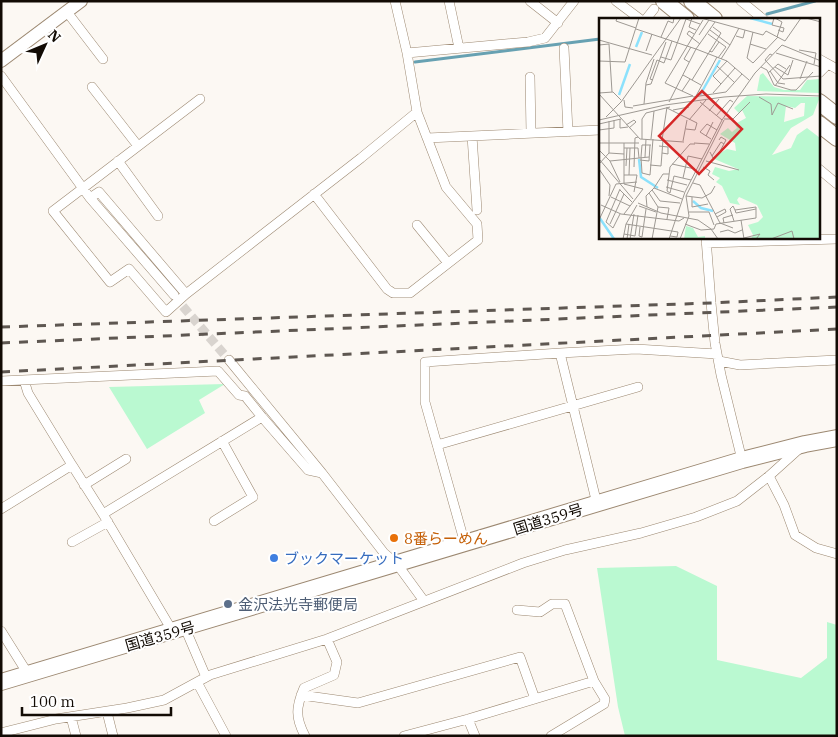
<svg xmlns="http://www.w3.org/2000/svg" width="838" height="737" viewBox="0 0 838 737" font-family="'IBM Plex Serif','Noto Sans JP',serif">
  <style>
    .green { fill: #baf9d1 }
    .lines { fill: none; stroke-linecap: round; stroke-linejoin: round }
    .stream { stroke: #67a1b2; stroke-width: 3 }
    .street-tunnel { stroke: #d9d4cf; stroke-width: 9; stroke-dasharray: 9 4.5; stroke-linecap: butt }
    .street-casing { stroke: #9c8871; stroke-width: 10 }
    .secondary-casing { stroke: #9c8871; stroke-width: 14 }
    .highway-casing { stroke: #9c8871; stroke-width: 18 }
    .street { stroke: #fff; stroke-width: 9 }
    .secondary { stroke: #fff; stroke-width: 12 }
    .highway { stroke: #fff; stroke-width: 16 }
    .rail { stroke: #5e5751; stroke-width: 3; stroke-dasharray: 9 9; stroke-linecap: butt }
    .food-dot { fill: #e8710a; stroke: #fff; stroke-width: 2 }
    .shop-dot { fill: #3f7fe0; stroke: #fff; stroke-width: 2 }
    .service-dot { fill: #5c6f8a; stroke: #fff; stroke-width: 2 }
    .labels { text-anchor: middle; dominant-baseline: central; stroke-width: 4; stroke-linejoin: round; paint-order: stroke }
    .street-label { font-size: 15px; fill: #120b04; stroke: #fff }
    .food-label { font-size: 15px; fill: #c56008; stroke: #fff; text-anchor: start }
    .shop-label { font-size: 15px; fill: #366cbe; stroke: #fff; text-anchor: start }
    .service-label { font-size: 15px; fill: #4e5e75; stroke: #fff; text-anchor: start }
    .inset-river { fill: none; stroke: #8ce1fc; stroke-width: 2.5 }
    .inset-road { fill: none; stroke: #9e9993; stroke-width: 1 }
    .view { fill: #d62828; fill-opacity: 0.15; stroke: #d62828; stroke-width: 2.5 }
    .inset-edge { fill: none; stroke: #120b04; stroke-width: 2.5 }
  </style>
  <rect width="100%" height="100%" fill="#fcf8f3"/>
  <path class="green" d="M 225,384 L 199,400 L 205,413 L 147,449 L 109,387 Z
    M 676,566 L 717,586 L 717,660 L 801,678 L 827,658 L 827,622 L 837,625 L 837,736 L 625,736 L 618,707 L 597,568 Z"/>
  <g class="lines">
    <path class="stream" d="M 767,14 L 815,1
      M 415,62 L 600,39"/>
    <path class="street-tunnel" d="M 174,296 L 229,360"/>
    <defs>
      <path id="street" d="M 449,1 L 459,48
        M 530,1 L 558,23
        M 616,1 L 640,19
        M 741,1 L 763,19
        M 67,12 L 103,59
        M 646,19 L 654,9
        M 564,48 L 568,132
        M 407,53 L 528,42 L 545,38 L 574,1
        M 819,59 L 837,69
        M 819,73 L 828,64
        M 1,76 L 90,198 L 174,295
        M 530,77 L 531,133
        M 92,87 L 138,146
        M 472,136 L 477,210
        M 427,138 L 600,130
        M 118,161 L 158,216
        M 819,169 L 837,184
        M 314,194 L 387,289 L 393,293 L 410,293 L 478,240 L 477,224 L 446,187 L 417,112 L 407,53 L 395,1
        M 90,198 L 99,192 L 186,294 L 361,158 L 417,112
        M 417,225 L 448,263
        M 706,238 L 711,303 L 715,343 L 721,375 L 742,460
        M 706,243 L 837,239
        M 186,294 L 166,312 L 129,269 L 110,282 L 53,211 L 200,99
        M 560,353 L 636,349 L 717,354
        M 229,360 L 322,473 L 384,553 L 397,564 L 424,601
        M 719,361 L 740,365 L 837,360
        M 24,380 L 28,393 L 72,465
        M 1,381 L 218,371 L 239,395 L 245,396 L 262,417
        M 437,445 L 638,387
        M 769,476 L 784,505 L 795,535 L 816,548 L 837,554
        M 84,485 L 126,459
        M 1,509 L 72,465 L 103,514 L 173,632
        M 103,514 L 262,417 L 308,470 L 322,473
        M 214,521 L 253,497 L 222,441
        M 72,542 L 108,522
        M 465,544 L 425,402 L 425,362 L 560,353 L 597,504
        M 185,628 L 206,677
        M 1,631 L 28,674
        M 197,682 L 226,736
        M 301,695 L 358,703 L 520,657 L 535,699
        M 107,712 L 113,736
        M 71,717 L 76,736
        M 468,719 L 475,736
        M 1,733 L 56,719 L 127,708 L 164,700 L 210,675 L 327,639 L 523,563 L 565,550 L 641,533 L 696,517 L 737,501 L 769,476 L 799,449
        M 305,736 C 295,717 296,707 304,688 L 334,675 L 337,662 L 327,639
        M 404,736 L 468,719 L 594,681 L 565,604 L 552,604 L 540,612 L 517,610
        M 551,736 L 604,704 L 605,699 L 594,681"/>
      <path id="secondary" d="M 1,61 L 81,1"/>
      <path id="highway" d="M 664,1 L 686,19
        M 692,1 L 714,19
        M 819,102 L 837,116
        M 819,124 L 837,138
        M 1,682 L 742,460 L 805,444 L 837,438"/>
    </defs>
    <use href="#street" class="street-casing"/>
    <use href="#secondary" class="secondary-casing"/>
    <use href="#highway" class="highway-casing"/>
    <use href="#street" class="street"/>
    <use href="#secondary" class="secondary"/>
    <use href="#highway" class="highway"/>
    <path class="rail" d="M 1,327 L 711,303 L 837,297
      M 1,343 L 837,307
      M 1,372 L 837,329"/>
  </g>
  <circle class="food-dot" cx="394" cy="538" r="5"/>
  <circle class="shop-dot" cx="274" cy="558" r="5"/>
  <circle class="service-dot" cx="228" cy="604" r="5"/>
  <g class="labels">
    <g class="street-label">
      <text transform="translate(548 519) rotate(-17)">国道359号</text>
      <text transform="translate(160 636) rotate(-16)">国道359号</text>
    </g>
    <g class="food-label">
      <text x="404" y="538">8番らーめん</text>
    </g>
    <g class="shop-label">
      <text x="284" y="558">ブックマーケット</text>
    </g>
    <g class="service-label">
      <text x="238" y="604">金沢法光寺郵便局</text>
    </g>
  </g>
  <g transform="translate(599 18)">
    <rect width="221" height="221" fill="#fcf8f3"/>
    <path d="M 164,55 L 175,69 L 185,72 L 201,72 L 208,62 L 221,61 L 221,75 L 158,73 L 161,57 ZM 148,78 L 221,79 L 214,97 L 192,110 L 173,137 L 192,130 L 198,117 L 208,110 L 221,120 L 221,221 L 152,221 L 154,217 L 149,207 L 159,204 L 164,199 L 158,187 L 140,179 L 138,182 L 141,187 L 131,185 L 123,168 L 117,164 L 121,160 L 113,156 L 116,149 L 130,153 L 139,151 L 113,140 L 128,131 L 137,133 L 136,125 L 121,116 L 129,110 L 133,114 L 138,110 L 136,106 L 147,100 L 143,92 L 140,95 L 135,90 ZM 202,85 L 206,85 L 205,98 L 185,104 L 187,88 L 196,90 ZM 87,208 L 94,210 L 99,219 L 106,218 L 106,221 L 85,221 Z" fill="#baf9d1" fill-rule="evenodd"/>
    <path class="inset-river" d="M 151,0 L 173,6M 37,29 L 43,14M 20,77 L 31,46M 101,77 L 121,42M 40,141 L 42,159 L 59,170M 94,183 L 102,190 L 114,193M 0,199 L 15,221"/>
    <path class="inset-road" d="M 18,0 L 17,3 L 37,10M 93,0 L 90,9 L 97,12M 102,0 L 164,17 L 167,13 L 186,23 L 202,0M 175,0 L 173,7 L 185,10 L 184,14 L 179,12M 176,0 L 183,4 L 178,19M 207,0 L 222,4M 37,11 L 97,31 L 116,4M 111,12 L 131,27 L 140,10M 154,14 L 148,40 L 154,45 L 179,19M 95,16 L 90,13 L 88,16 L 101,26M 109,16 L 127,29 L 119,40M 100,17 L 110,2M 137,18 L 144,20 L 146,12M 62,19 L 69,3 L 74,5 L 75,0M 0,22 L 53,37M 151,26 L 167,31M 0,27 L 10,26 L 13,74M 200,32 L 217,35 L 215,46M 47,33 L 53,16M 110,33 L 113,34 L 120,24M 177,35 L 222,49M 173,37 L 171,36 L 166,42 L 184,61 L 222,58M 62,39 L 72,42 L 87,1 L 101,6M 122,41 L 131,27M 0,43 L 26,44 L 40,0M 90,44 L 85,41 L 92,29M 118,48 L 135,64M 162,49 L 168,52 L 175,67 L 192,72 L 197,72 L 214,54M 176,49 L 189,57 L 194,42M 171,53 L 179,65 L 186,66M 169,55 L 179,46 L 187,51M 84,57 L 102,67M 91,61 L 83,73 L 94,78M 201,61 L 208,43M 54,62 L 51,61 L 58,42 L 65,45 L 73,23M 93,62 L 122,15 L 114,9M 122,66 L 114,58 L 128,43M 47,67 L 52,66 L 67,24M 176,68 L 191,47M 83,73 L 66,65 L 104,2M 0,75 L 14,74 L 22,82M 114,75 L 136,50M 0,76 L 41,121 L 85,124M 97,78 L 118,39M 94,79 L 127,74 L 143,56M 160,79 L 172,86 L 173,97 L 179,85 L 194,91M 25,82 L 26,89 L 34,90M 70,84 L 97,31 L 128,43 L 150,62M 101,84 L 123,102M 45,86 L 47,65 L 55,41M 34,88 L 94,78M 68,90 L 98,105 L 96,112 L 87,111M 74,92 L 90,89M 110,93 L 120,81M 117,98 L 131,82 L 134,84M 7,99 L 22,84 L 82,0M 21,101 L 21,110 L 29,109M 125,101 L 134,101 L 151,84M 0,102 L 66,87 L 125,79 L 167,76 L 222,78M 90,102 L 107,82M 0,106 L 22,101M 27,107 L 35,102 L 37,104 L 30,110M 0,112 L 15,110 L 15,102M 107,118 L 114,104M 43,121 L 43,101 L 47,95 L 71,89M 52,121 L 55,93M 112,121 L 101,114 L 108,106 L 118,112M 63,122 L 68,89M 84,123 L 88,102M 0,125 L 40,125M 25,125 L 25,166 L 44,171 L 25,196M 95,125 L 110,126M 60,128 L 69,129 L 69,136 L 63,135M 25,130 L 39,130 L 40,140M 0,132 L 11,143 L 21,164M 111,134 L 114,140 L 119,137 L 127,122 L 122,119 L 120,122M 10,135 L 25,136M 113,138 L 122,124 L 125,126M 42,139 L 43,155 L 51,157 L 54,121M 42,139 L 43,127 L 52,127M 46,139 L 47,121M 0,141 L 34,181M 41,142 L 50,143 L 51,127M 11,143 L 50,139M 107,143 L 140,152M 0,146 L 10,135 L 10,103M 73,146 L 96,151M 51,147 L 62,148 L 64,122M 27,148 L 28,130M 35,149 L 36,120 L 39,119M 104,149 L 111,153 L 109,157 L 115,162M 0,151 L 11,167 L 10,178M 25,157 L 38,157 L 35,174M 30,157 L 31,130M 75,158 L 71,175 L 68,173 L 71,149 L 91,126 L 96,126M 75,158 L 92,162M 84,160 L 89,138 L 103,141M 68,162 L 88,167M 94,165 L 101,167 L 121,205 L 134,210M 67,169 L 85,174M 55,170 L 64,156 L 70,156M 21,171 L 7,204 L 14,210 L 21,196M 21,172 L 33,184M 53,172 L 61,183 L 81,185M 50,175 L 59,189M 87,178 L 103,180 L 112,175 L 116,168M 12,179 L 31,188M 93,179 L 93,189 L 109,186M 39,185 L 62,195 L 99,202 L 112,211 L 119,221M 2,187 L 22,196 L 80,203 L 85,200M 40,188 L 57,194M 48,189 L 47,178 L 55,170 L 83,181M 136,192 L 137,195 L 157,191M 90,194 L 110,194 L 115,207M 116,196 L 126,191 L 127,194 L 118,199M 0,202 L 17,166 L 38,164M 142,202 L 145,221M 125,205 L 124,200 L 134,197M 11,206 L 25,176M 27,206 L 38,187M 86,206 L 102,212 L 115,211 L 117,206 L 157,200 L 157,189 L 136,192 L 134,188 L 131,191 L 135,203M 41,209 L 40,218 L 43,219 L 47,191M 121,214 L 129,212 L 136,215 L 143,212M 25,216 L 36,218 L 39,197M 145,220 L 161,216 L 157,221M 24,221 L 27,206 L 79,214 L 78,219 L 71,218M 28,221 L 30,206M 31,221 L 35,196M 53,221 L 59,189 L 70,190 L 68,201M 70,221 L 86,174 L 123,102 L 156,55 L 183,27 L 222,43M 81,221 L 90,198 L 87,178 L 125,102M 172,221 L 193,213 L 195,221"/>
    <path class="view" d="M 103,73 L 143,111 L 100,156 L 60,118 Z"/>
    <rect width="221" height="221" class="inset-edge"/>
  </g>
  <rect width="838" height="737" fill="none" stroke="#120b04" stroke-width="5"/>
  <g transform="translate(45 45) rotate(46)" stroke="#ffffff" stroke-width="4" paint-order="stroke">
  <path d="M0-4L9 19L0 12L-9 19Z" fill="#120b04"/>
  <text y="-8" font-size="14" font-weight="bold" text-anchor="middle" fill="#120b04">N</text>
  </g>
  <path d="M22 707v8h149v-8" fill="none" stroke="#120b04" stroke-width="2.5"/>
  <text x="30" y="707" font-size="15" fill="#120b04" stroke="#ffffff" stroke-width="4" paint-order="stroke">100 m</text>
</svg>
